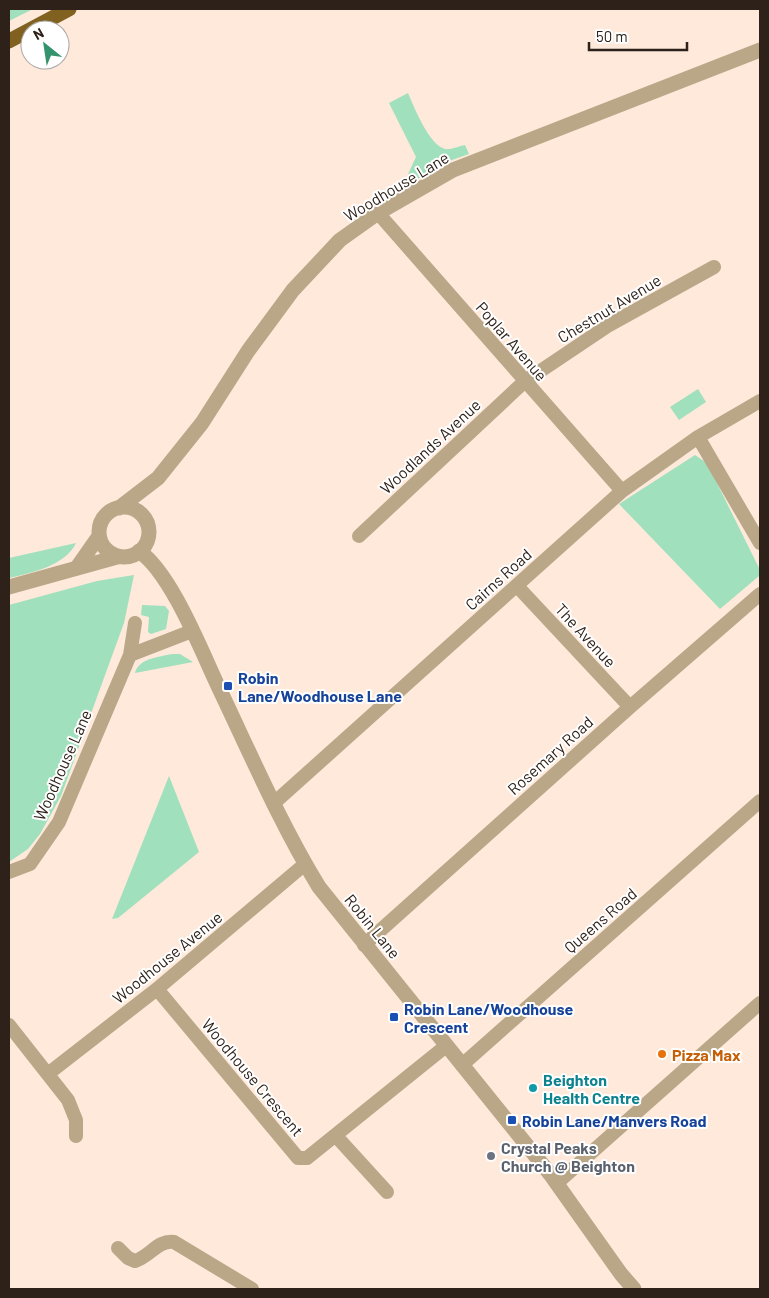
<svg xmlns="http://www.w3.org/2000/svg" width="769" height="1298" viewBox="0 0 769 1298" font-family="Barlow,sans-serif">
  <style>
    .green { fill: #a0e0bd }
    .lines { fill: none; stroke-linecap: round; stroke-linejoin: round }
    .minor { stroke: #b9a787; stroke-width: 14 }
    .tertiary { stroke: #b9a787; stroke-width: 15 }
    .trunk { stroke: #806120; stroke-width: 15 }
    .transit-dot { fill: #1a4fb4; stroke: #fff; stroke-width: 2 }
    .food-dot { fill: #e8710a; stroke: #fff; stroke-width: 2 }
    .culture-dot { fill: #0f9aa8; stroke: #fff; stroke-width: 2 }
    .worship-dot { fill: #6b7280; stroke: #fff; stroke-width: 2 }
    .labels { text-anchor: middle; dominant-baseline: central; stroke-width: 4; stroke-linejoin: round; paint-order: stroke }
    .street-label { font-size: 16px; fill: #2e2119; stroke: #fff }
    .transit-label { font-size: 16px; font-weight: bold; fill: #164399; stroke: #fff; text-anchor: start }
    .food-label { font-size: 16px; font-weight: bold; fill: #c56008; stroke: #fff; text-anchor: start }
    .culture-label { font-size: 16px; font-weight: bold; fill: #0d838f; stroke: #fff; text-anchor: start }
    .worship-label { font-size: 16px; font-weight: bold; fill: #5b616d; stroke: #fff; text-anchor: start }
  </style>
  <rect width="100%" height="100%" fill="#fee9db"/>
  <path class="green" d="M 9,9 L 33,9 L 9,21 Z
    M 408,93 C 414,107 429,145 445,149 C 451,150 459,146 465,145 L 469,154 L 452,160 L 412,182 L 408,174 L 416,157 L 389,103 Z
    M 698,389 L 706,402 L 679,420 L 670,407 Z
    M 695,455 L 707,463 L 760,570 L 759,576 L 720,609 L 619,504 Z
    M 76,543 C 66,565 32,573 9,578 L 9,558 Z
    M 134,575 L 124,623 L 61,796 L 40,834 L 28,849 L 9,862 L 9,605 L 97,581 Z
    M 142,605 L 165,606 L 169,611 L 166,629 L 151,634 L 148,632 L 149,617 L 141,615 Z
    M 172,654 L 180,654 L 193,662 L 135,673 C 139,658 159,657 172,654 Z
    M 169,776 L 199,852 L 118,918 L 112,919 Z"/>
  <g class="lines">
    <path class="minor" d="M 378,213 L 622,491
      M 698,437 L 760,543
      M 359,536 L 524,382 L 609,325 L 714,267
      M 517,586 L 630,707
      M 130,655 L 192,631
      M 274,803 L 622,491 L 698,437 L 760,401
      M 9,872 L 30,864 L 59,822 L 130,655 L 135,623
      M 364,945 L 630,707 L 760,594
      M 157,989 L 298,1158 L 307,1158 L 446,1046
      M 9,1025 L 68,1100 L 76,1120 L 76,1136
      M 462,1065 L 760,801
      M 49,1073 L 157,989 L 305,864
      M 336,1136 L 387,1192
      M 557,1183 L 760,1003
      M 118,1248 L 128,1258 L 135,1261 C 151,1256 157,1240 174,1242 L 252,1289"/>
    <path class="tertiary" d="M99 532a25 25 0 1 1 50 0a25 25 0 1 1-50 0Z
      M 119,508 L 158,478 L 202,423 L 248,351 L 293,290 L 340,240 L 378,213 L 453,170 L 760,50
      M 139,551 C 171,573 201,650 218,686 C 250,753 280,823 319,887 L 550,1174 L 621,1274 L 634,1289
      M 78,566 L 99,536
      M 9,587 L 117,557"/>
    <path class="trunk" d="M 9,41 L 69,9"/>
  </g>
  <g class="transit-dot">
    <rect x="223" y="681" width="10" height="10" rx="2.5"/>
    <rect x="389" y="1012" width="10" height="10" rx="2.5"/>
    <rect x="507" y="1115" width="10" height="10" rx="2.5"/>
  </g>
  <circle class="food-dot" cx="662" cy="1054" r="5"/>
  <circle class="culture-dot" cx="533" cy="1088" r="5"/>
  <circle class="worship-dot" cx="491" cy="1156" r="5"/>
  <g class="labels">
    <g class="street-label">
      <text transform="translate(396 186) rotate(-31)">Woodhouse Lane</text>
      <text transform="translate(609 308) rotate(-31)">Chestnut Avenue</text>
      <text transform="translate(512 341) rotate(49)">Poplar Avenue</text>
      <text transform="translate(430 446) rotate(-43)">Woodlands Avenue</text>
      <text transform="translate(498 579) rotate(-42)">Cairns Road</text>
      <text transform="translate(586 635) rotate(47)">The Avenue</text>
      <text transform="translate(550 755) rotate(-42)">Rosemary Road</text>
      <text transform="translate(62 765) rotate(-66)">Woodhouse Lane</text>
      <text transform="translate(600 920) rotate(-41)">Queens Road</text>
      <text transform="translate(373 926) rotate(51)">Robin Lane</text>
      <text transform="translate(167 957) rotate(-39)">Woodhouse Avenue</text>
      <text transform="translate(253 1077) rotate(50)">Woodhouse Crescent</text>
    </g>
    <g class="transit-label">
      <text x="238" y="677">Robin<tspan x="238" dy="18">Lane/Woodhouse Lane</tspan></text>
      <text x="404" y="1008">Robin Lane/Woodhouse<tspan x="404" dy="18">Crescent</tspan></text>
      <text x="522" y="1120">Robin Lane/Manvers Road</text>
    </g>
    <g class="food-label">
      <text x="672" y="1054">Pizza Max</text>
    </g>
    <g class="culture-label">
      <text x="543" y="1079">Beighton<tspan x="543" dy="18">Health Centre</tspan></text>
    </g>
    <g class="worship-label">
      <text x="501" y="1147">Crystal Peaks<tspan x="501" dy="18">Church @ Beighton</tspan></text>
    </g>
  </g>
  <rect width="769" height="1298" fill="none" stroke="#2e2119" stroke-width="20"/>
  <g transform="translate(45 45) rotate(330)"><circle r="24" fill="#ffffff" stroke="#aba6a3"/>
  <path d="M0-4L9 19L0 12L-9 19Z" fill="#32936d"/>
  <text y="-8" font-size="14" font-weight="bold" text-anchor="middle" fill="#2e2119">N</text>
  </g>
  <path d="M589 42v8h98v-8" fill="none" stroke="#2e2119" stroke-width="2.5"/>
  <text x="596" y="42" font-size="15" fill="#2e2119" stroke="#ffffff" stroke-width="4" paint-order="stroke">50 m</text>
</svg>
